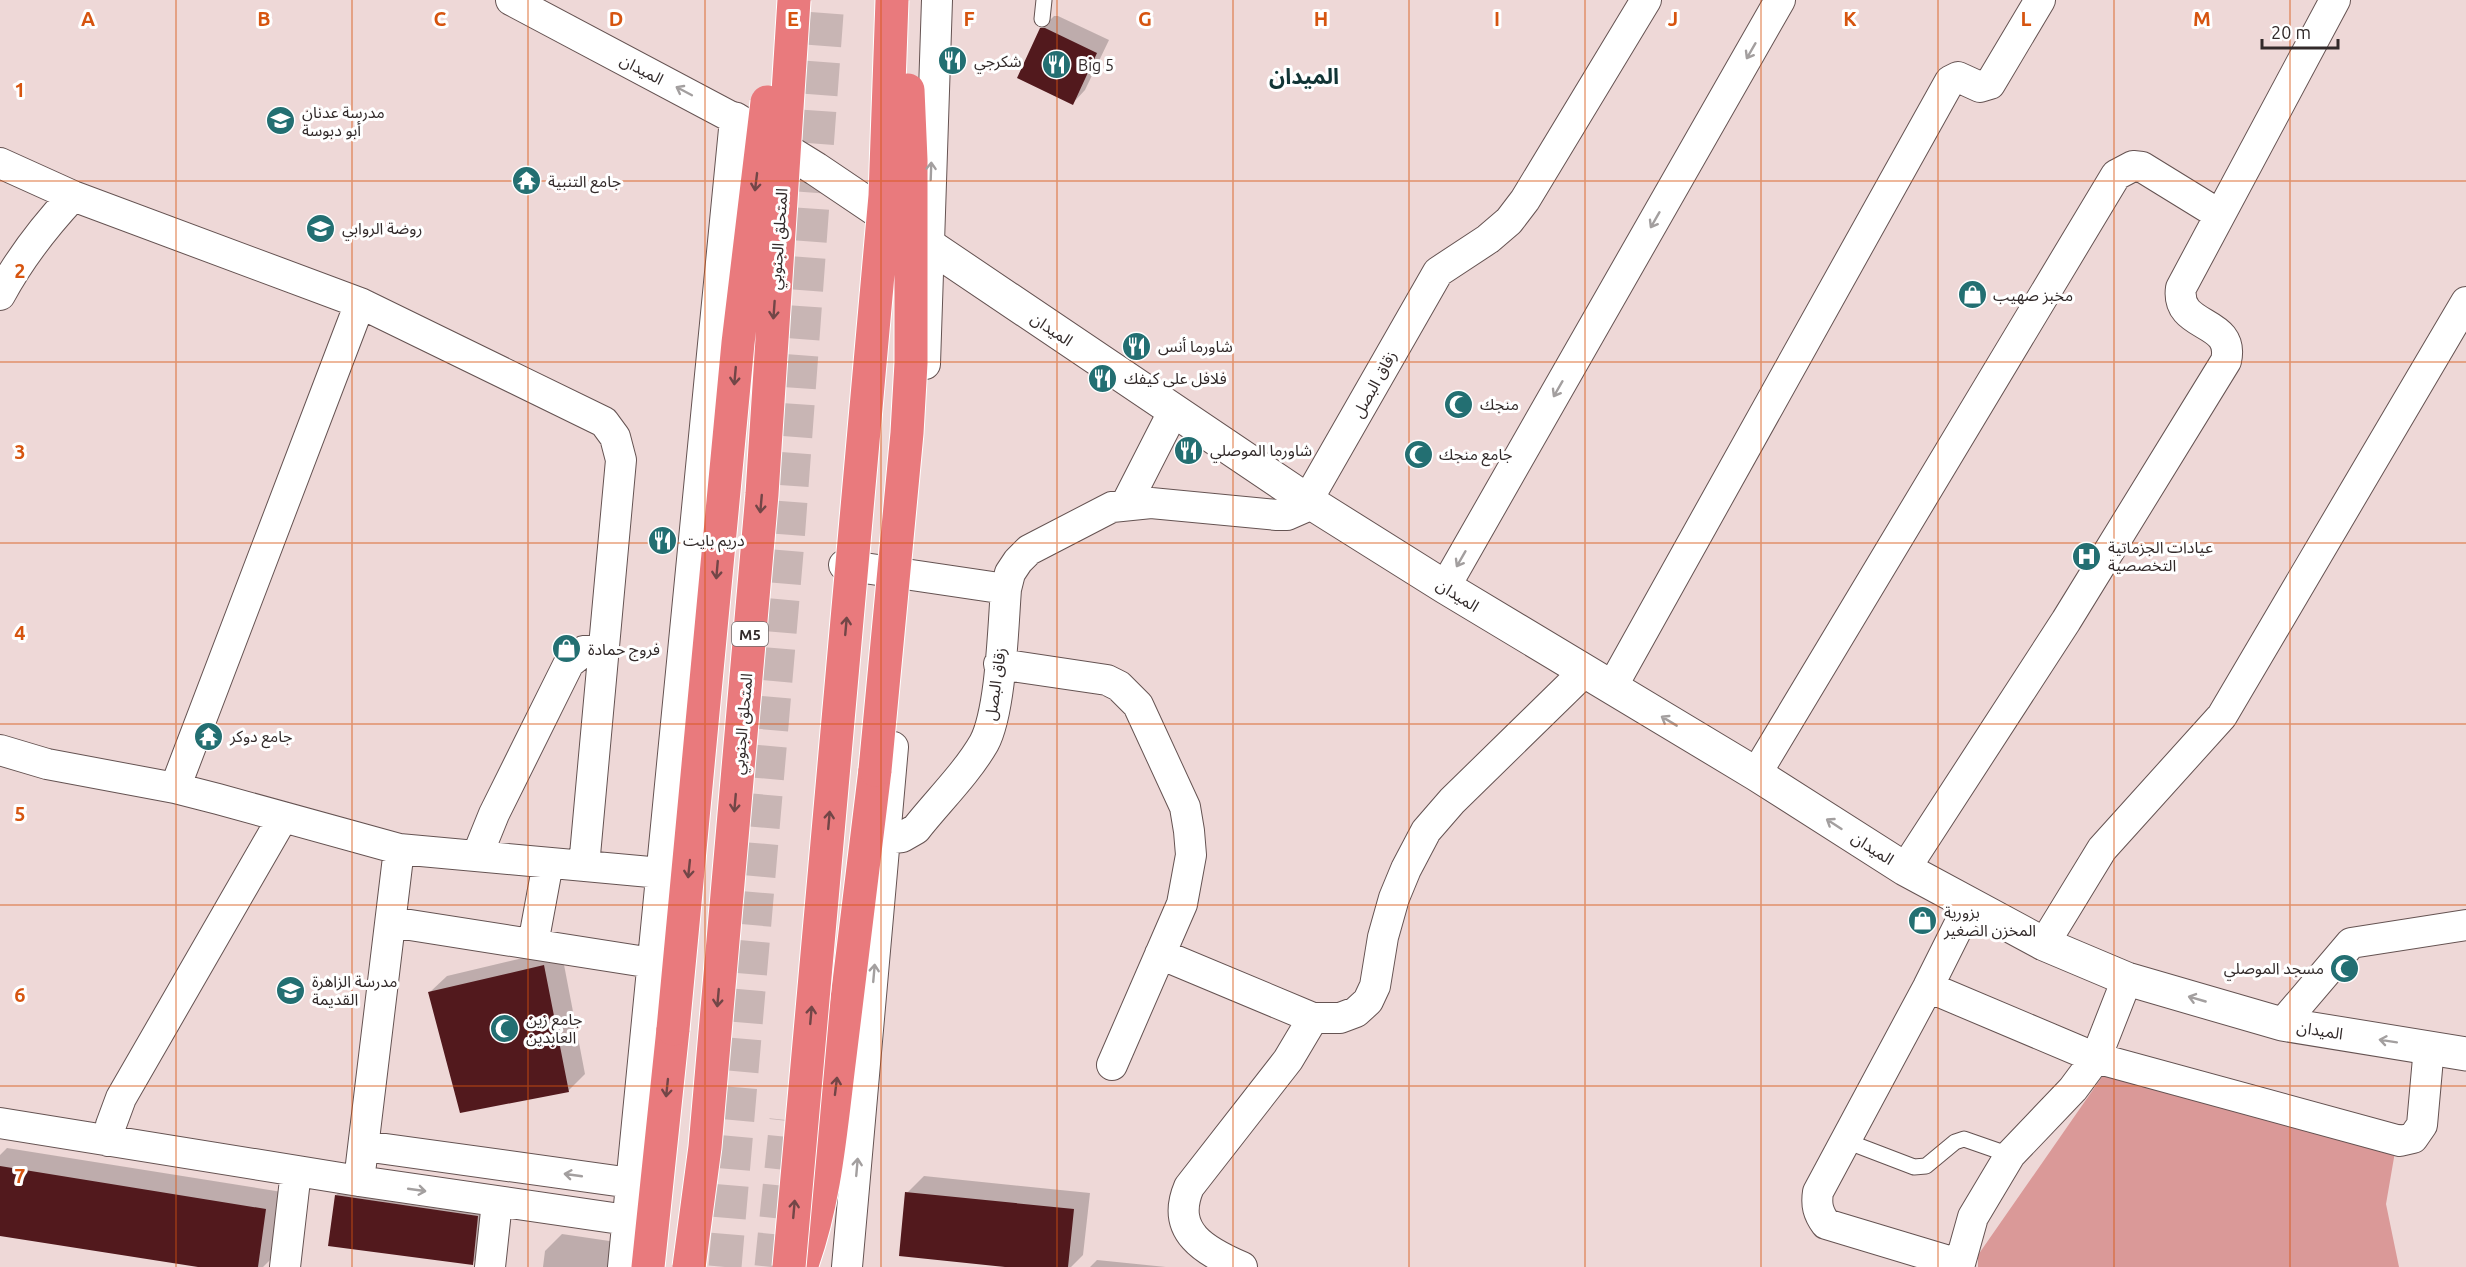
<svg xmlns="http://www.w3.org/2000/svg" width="2466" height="1267" viewBox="0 0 2466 1267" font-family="Ubuntu,'Noto Sans Arabic',sans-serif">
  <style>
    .green { fill: #da9998 }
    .shadow { fill: #0003 }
    .building { fill: #52191d }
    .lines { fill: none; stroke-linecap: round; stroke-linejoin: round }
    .primary-tunnel { stroke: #c8b5b4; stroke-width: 33; stroke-dasharray: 33 16; stroke-linecap: butt }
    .service-casing { stroke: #655352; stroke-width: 17 }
    .minor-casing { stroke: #655352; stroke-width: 32 }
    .tertiary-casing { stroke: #655352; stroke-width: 35 }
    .motorway-casing { stroke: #fff; stroke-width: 35 }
    .service { stroke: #fff; stroke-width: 15 }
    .minor { stroke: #fff; stroke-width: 30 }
    .tertiary { stroke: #fff; stroke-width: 33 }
    .motorway { stroke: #e97a7d; stroke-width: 33 }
    .motorway-bridge-casing { stroke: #fff; stroke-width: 35; stroke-linecap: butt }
    .motorway-bridge { stroke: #e97a7d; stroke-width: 33 }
    .oneway { stroke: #a39f9f }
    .oneway2 { stroke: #724647 }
    .grid { fill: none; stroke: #d6540f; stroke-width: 1.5; stroke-opacity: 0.55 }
    .labels { text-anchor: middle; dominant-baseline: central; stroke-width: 6; stroke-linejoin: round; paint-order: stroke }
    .shield { fill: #fff; stroke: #706a6a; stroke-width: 1.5 }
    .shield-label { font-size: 15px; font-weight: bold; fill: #322a2a }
    .poi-label { font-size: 16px; fill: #322a2a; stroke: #fff; text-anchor: start }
    .street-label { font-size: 16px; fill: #322a2a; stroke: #fff }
    .district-label { font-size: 22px; font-weight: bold; fill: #123536; stroke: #fff }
    .grid-label { font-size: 20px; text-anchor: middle; font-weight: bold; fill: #d6540f; stroke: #fff; stroke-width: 6; stroke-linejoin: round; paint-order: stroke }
  </style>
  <rect width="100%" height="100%" fill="#eed8d7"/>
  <path class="green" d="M 2106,1071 L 2396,1146 L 2386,1204 L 2399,1267 L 1978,1267 L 1978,1255 Z"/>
  <path class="shadow" d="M 1054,16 L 1058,16 L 1109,40 L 1085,90 L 1073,103 L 1041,29 Z
    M 561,949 L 585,1074 L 568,1091 L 430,992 L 447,976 Z
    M 7,1148 L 282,1192 L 273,1257 L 263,1267 L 213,1267 L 0,1234 L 0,1155 Z
    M 924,1176 L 1090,1193 L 1083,1255 L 1071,1267 L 1020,1267 L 907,1193 Z
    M 349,1183 L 490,1204 L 485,1250 L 472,1263 L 336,1195 Z
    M 562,1234 L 623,1243 L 624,1267 L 543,1267 L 545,1251 Z
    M 1097,1260 L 1166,1267 L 1090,1267 Z"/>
  <path class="building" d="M 1040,28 L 1045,28 L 1097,53 L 1073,105 L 1017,78 Z
    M 544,965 L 569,1092 L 460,1113 L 428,992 Z
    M 0,1166 L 266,1209 L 258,1267 L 198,1267 L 0,1236 Z
    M 905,1192 L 1074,1209 L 1068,1267 L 1005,1267 L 899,1256 Z
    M 335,1195 L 478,1216 L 473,1265 L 328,1246 Z"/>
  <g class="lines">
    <path class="primary-tunnel" d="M 725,1267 L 788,541 L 828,0
      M 771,1267 L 786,1120"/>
    <defs>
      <path id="service" d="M 1042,19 L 1044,0
        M 1846,1141 L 1914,1167 L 1926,1166 L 1955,1142 L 1964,1139 L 2010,1155"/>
      <path id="minor" d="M 511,0 L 735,119 L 623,1267
        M 0,163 L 73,196 L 360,303 L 604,422 L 615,437 L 621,460 L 584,866
        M 0,295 C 20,258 44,227 73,196
        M 925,364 L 937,0
        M 1126,504 L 1174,410
        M 844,565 L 1006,589
        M 1445,587 L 1780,0
        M 999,664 L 1107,680 L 1119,686 L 1138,705 L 1185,807 L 1189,831 L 1191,855 L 1182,904 L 1112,1065
        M 1612,687 L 1950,81 L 1958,77 L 1980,87 L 1990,84 L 2040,0
        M 0,750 L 47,764 L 175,788 L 218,799 L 399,849 L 661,873
        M 1756,774 L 2116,175 L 2133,166 L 2142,167 L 2220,215
        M 175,788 L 360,303
        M 885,839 L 902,837 L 916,829 C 938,801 966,774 984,743 C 1001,711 1003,628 1006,589 L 1010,573 L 1018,561 L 1029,550 L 1112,507 L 1151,503 L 1277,515 L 1287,515 L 1303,508 L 1438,272 L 1488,239 L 1509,221 L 1525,200 L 1646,0
        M 477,856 L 494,814 L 569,663 L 584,651 L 603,649
        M 1905,869 L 2066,621 L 2226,361 C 2236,318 2175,330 2181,288 L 2335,0
        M 391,922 L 652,963
        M 533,944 L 548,863
        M 2044,944 L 2102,849 L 2222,716 L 2466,302
        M 1160,954 L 1313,1018 L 1340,1018 L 1356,1012 L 1368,1001 L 1375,986 L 1383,937 L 1394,898 L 1406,869 L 1426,831 L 1452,801 L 1584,672
        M 1928,987 L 2096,1058 L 2400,1141 L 2413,1138 L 2422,1125 L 2429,1047
        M 2282,1024 L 2351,943 L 2466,925
        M 0,1123 L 359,1181 L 627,1220
        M 108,1141 L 111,1125 L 121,1098 L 283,817
        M 364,1146 L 631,1183
        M 359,1181 L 399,849
        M 1959,1264 L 1826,1224 C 1818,1213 1816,1205 1818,1192 L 1928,987 L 1970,903
        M 285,1267 L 296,1171
        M 490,1267 L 497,1202
        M 847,1267 L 893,747
        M 1242,1267 C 1205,1251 1170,1232 1189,1187 L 1288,1060 L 1313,1018
        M 1959,1267 L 1973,1217 L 2010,1155 L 2073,1089 L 2096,1058 L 2127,979"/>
      <path id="tertiary" d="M 735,119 L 816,169 L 1308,501 L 1445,587 L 1756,774 L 1905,869 L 2044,944 L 2127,979 L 2282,1024 L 2466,1054"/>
      <path id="motorway" d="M 648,1267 L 673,1029
        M 801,1267 C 826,1200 831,1126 840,1056 C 851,961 863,866 875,770"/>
    </defs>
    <use href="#service" class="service-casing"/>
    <use href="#minor" class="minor-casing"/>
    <use href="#tertiary" class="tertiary-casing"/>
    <use href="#motorway" class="motorway-casing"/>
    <use href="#service" class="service"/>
    <use href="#minor" class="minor"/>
    <use href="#tertiary" class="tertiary"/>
    <use href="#motorway" class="motorway"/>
    <defs>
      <path id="motorway-bridge" d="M 875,770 L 907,433 L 911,363 L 911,160 L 908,90
        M 673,1029 L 738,343 L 767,102
        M 689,1267 L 705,1147 L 762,494 L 794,0
        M 789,1267 L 885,196 L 892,0"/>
    </defs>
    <use href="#motorway-bridge" class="motorway-bridge-casing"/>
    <use href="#motorway-bridge" class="motorway-bridge"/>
  </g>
  <defs><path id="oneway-shaft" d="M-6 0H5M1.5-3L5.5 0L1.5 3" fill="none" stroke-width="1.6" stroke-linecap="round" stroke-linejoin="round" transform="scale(1.5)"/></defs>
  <g class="oneway">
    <use href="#oneway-shaft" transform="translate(1751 51) rotate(120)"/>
    <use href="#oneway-shaft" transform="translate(684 91) rotate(-152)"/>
    <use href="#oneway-shaft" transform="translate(931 171) rotate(-88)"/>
    <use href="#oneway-shaft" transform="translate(1655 220) rotate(120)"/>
    <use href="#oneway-shaft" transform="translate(1558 389) rotate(120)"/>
    <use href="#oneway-shaft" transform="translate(1461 559) rotate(120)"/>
    <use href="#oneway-shaft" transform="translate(1669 721) rotate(-149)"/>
    <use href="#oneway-shaft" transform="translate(1834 824) rotate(-147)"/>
    <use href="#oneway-shaft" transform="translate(874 973) rotate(-85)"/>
    <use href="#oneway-shaft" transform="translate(2197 999) rotate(-164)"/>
    <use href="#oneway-shaft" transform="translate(2388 1041) rotate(-171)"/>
    <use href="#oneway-shaft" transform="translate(857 1167) rotate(-85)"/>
    <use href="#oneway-shaft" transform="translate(573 1175) rotate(-172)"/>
    <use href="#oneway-shaft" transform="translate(417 1190) rotate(8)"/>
  </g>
  <g class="oneway2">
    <use href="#oneway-shaft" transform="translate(756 182) rotate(97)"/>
    <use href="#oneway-shaft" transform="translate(774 310) rotate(94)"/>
    <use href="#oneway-shaft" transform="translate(735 376) rotate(95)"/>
    <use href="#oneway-shaft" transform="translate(761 504) rotate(95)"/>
    <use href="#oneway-shaft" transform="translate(717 570) rotate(95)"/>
    <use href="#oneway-shaft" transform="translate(846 626) rotate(-85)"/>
    <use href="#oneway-shaft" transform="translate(735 803) rotate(95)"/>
    <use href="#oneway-shaft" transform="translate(829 820) rotate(-85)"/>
    <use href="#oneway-shaft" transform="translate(689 869) rotate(96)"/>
    <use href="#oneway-shaft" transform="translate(718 998) rotate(95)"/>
    <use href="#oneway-shaft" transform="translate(811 1015) rotate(-85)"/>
    <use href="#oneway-shaft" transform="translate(836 1086) rotate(-83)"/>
    <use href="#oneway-shaft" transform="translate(667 1088) rotate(96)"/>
    <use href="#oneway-shaft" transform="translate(794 1209) rotate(-85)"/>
  </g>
  <path class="grid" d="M 176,0 L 176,1267M 352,0 L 352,1267M 528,0 L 528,1267M 705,0 L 705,1267M 881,0 L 881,1267M 1057,0 L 1057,1267M 1233,0 L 1233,1267M 1409,0 L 1409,1267M 1585,0 L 1585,1267M 1761,0 L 1761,1267M 1938,0 L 1938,1267M 2114,0 L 2114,1267M 2290,0 L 2290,1267M 0,181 L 2466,181M 0,362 L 2466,362M 0,543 L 2466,543M 0,724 L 2466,724M 0,905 L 2466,905M 0,1086 L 2466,1086"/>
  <defs>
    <symbol id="restaurant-disc" viewBox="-11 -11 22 22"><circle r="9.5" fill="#236f72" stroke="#fff"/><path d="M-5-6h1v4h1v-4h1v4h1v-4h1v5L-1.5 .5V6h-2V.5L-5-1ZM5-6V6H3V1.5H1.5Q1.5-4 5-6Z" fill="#fff"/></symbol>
    <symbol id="school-disc" viewBox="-11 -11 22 22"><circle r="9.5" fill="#236f72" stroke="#fff"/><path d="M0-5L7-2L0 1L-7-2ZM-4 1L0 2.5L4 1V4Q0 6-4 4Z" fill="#fff"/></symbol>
    <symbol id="temple-disc" viewBox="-11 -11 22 22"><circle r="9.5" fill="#236f72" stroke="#fff"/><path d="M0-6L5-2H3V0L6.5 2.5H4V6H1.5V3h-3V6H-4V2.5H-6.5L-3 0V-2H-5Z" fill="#fff"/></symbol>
    <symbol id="shop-disc" viewBox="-11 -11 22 22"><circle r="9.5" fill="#236f72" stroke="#fff"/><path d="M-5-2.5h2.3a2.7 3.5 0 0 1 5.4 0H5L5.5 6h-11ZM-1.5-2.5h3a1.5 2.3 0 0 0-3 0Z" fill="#fff"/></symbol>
    <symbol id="mosque-disc" viewBox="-11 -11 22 22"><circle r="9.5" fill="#236f72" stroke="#fff"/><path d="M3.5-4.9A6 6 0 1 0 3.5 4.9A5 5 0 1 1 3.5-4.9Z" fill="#fff"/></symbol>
    <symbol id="hospital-disc" viewBox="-11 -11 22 22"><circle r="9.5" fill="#236f72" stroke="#fff"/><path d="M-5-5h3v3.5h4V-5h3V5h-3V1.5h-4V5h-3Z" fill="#fff"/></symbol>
  </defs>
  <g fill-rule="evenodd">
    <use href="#restaurant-disc" x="936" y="44" width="33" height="33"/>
    <use href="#restaurant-disc" x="1040" y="48" width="33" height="33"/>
    <use href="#school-disc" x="264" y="104" width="33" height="33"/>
    <use href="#temple-disc" x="510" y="164" width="33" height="33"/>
    <use href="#school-disc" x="304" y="212" width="33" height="33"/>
    <use href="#shop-disc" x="1956" y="278" width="33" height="33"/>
    <use href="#restaurant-disc" x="1120" y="330" width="33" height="33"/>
    <use href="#restaurant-disc" x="1086" y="362" width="33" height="33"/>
    <use href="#mosque-disc" x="1442" y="388" width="33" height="33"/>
    <use href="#restaurant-disc" x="1172" y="434" width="33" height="33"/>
    <use href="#mosque-disc" x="1402" y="438" width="33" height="33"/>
    <use href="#restaurant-disc" x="646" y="524" width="33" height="33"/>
    <use href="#hospital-disc" x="2070" y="540" width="33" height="33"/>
    <use href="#shop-disc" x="550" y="632" width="33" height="33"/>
    <use href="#temple-disc" x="192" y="720" width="33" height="33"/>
    <use href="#shop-disc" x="1906" y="904" width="33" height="33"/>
    <use href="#mosque-disc" x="2328" y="952" width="33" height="33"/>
    <use href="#school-disc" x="274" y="974" width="33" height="33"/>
    <use href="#mosque-disc" x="488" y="1012" width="33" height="33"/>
  </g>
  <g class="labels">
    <rect class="shield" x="732" y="622" width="36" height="24" rx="4.5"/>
    <g class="shield-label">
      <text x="750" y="634">M5</text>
    </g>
    <g class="poi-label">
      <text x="974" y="61">شكرجي</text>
      <text x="1078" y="65">Big 5</text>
      <text x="302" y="112">مدرسة عدنان<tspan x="302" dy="18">أبو دبوسة</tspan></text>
      <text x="548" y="181">جامع التنبية</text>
      <text x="342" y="228">روضة الروابي</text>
      <text x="1993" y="295">مخبز صهيب</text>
      <text x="1158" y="346">شاورما أنس</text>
      <text x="1124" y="378">فلافل على كيفك</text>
      <text x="1480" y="404">منجك</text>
      <text x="1210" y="450">شاورما الموصلي</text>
      <text x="1439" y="454">جامع منجك</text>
      <text x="683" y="540">دريم بايت</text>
      <text x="2108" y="547">عيادات الجزماتية<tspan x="2108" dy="18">التخصصية</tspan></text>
      <text x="588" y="649">فروج حمادة</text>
      <text x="230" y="736">جامع دوكر</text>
      <text x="1944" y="912">بزورية<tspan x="1944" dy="18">المخزن الصغير</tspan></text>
      <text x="2324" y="968" text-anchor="end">مسجد الموصلي</text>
      <text x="312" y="981">مدرسة الزاهرة<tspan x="312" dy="18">القديمة</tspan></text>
      <text x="526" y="1019">جامع زين<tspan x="526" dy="18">العابدين</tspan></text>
    </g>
    <g class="street-label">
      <text transform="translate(642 69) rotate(28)">الميدان</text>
      <text transform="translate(778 239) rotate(-86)">المتحلق الجنوبي</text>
      <text transform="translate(1052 329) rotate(34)">الميدان</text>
      <text transform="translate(1374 384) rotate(-61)">زقاق البصل</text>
      <text transform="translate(1458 595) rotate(32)">الميدان</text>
      <text transform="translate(995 684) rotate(-82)">زقاق البصل</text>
      <text transform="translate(742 724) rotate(-85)">المتحلق الجنوبي</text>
      <text transform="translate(1873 848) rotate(33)">الميدان</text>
      <text transform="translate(2320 1030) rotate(9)">الميدان</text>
    </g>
    <g class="district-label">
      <text x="1304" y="75">الميدان</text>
    </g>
  </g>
  <g class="grid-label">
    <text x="88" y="26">A</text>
    <text x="264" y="26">B</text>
    <text x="440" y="26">C</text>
    <text x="616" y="26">D</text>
    <text x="793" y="26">E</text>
    <text x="969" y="26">F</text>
    <text x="1145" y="26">G</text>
    <text x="1321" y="26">H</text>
    <text x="1497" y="26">I</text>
    <text x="1673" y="26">J</text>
    <text x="1850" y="26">K</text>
    <text x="2026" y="26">L</text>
    <text x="2202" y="26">M</text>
    <text x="20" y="97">1</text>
    <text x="20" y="278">2</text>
    <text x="20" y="459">3</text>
    <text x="20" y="640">4</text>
    <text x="20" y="821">5</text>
    <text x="20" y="1002">6</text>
    <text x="20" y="1183">7</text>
  </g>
  <path d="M2262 39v9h76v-9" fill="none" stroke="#322a2a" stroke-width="3"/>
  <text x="2271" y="39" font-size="18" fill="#322a2a" stroke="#ffffff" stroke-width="4.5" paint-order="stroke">20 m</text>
</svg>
